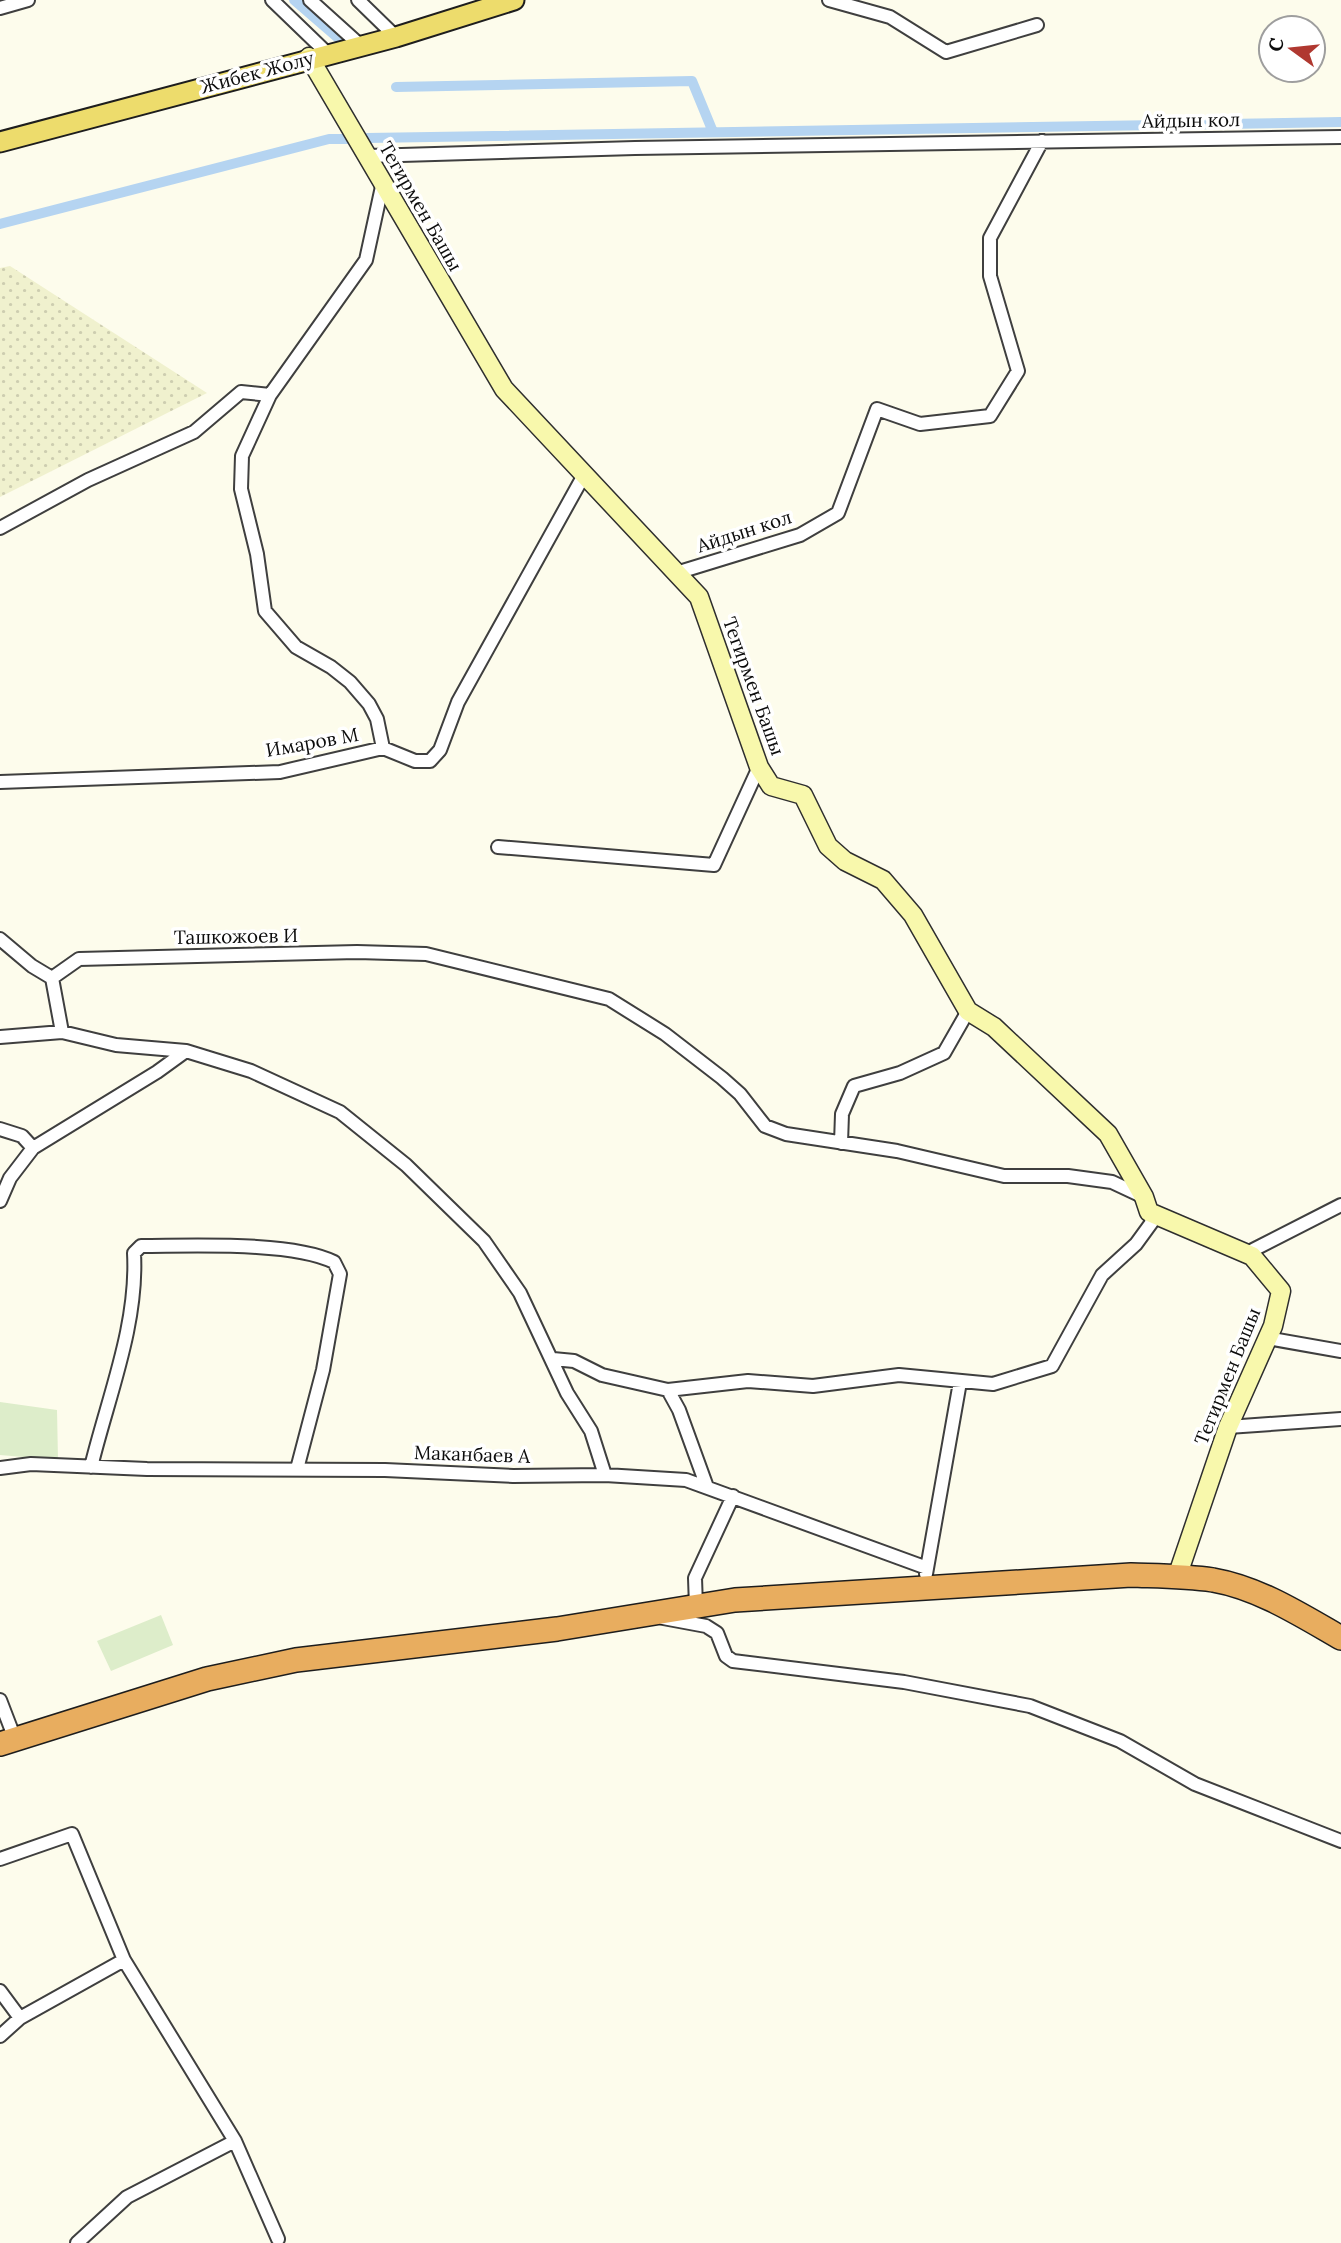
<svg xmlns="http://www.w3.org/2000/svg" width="1341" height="2243" viewBox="0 0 1341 2243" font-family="Lora,serif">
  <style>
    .farmland { fill: url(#farmland-dots) }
    .pitch { fill: #ddedca }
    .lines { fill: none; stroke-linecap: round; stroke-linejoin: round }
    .canal { stroke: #b5d4f1; stroke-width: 10 }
    .street-casing { stroke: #3f3f3f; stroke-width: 16 }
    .secondary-casing { stroke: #2e2e2e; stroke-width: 21 }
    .primary-casing { stroke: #1d1d1d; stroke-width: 23 }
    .highway-casing { stroke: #1d1d1d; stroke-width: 26 }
    .street { stroke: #fff; stroke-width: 12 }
    .secondary { stroke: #f8f8ac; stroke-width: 18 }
    .primary { stroke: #eddc6c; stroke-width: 19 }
    .highway { stroke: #e8ad5f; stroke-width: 23 }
    .labels { text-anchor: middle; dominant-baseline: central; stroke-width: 7; stroke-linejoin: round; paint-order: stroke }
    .street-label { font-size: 19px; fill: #0c0c0c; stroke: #fff }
  </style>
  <defs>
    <pattern id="farmland-dots" width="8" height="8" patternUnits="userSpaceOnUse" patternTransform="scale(1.75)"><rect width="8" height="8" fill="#f0f1ce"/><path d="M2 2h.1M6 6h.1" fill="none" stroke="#cdcdb0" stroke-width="1.8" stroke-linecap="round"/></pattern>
  </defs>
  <rect width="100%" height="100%" fill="#fdfcec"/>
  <path class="farmland" d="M 10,266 L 207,393 L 0,497 L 0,268 Z"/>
  <path class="pitch" d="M 0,1402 L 57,1410 L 58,1460 L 0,1455 Z
    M 161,1615 L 173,1645 L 111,1671 L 97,1641 Z"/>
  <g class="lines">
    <path class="canal" d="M 294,0 L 338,38
      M 396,87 L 692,81 L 713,132
      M 367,138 L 1341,122
      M 0,224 L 329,139 L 348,139"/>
    <defs>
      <path id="street" d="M 272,0 L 328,54
        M 310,0 L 361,46
        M 358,0 L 396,37
        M 829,0 L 890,17 L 946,52 L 1037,25
        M 0,8 L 28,0
        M 368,156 L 635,148 L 1341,137
        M 383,182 L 366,260 L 270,395 L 242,456 L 241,489 L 257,554 L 265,611 L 296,647 L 331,667 L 350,682 L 369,704 L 377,719 L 383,748
        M 0,528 L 88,480 L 194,432 L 241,392 L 270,395
        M 676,573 L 800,535 L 838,513 L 877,409 L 920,424 L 990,416 L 1018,371 L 990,276 L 990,238 L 1042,141
        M 0,782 L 280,772 L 383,748 L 415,761 L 430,761 L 440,750 L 458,702 L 584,475
        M 498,847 L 714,865 L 759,767
        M 0,939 L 32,966 L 52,978
        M 52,978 L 79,959 L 357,952 L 426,954 L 609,999 L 665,1034 L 722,1078 L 740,1094 L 765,1126 L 786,1134 L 897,1151 L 1004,1176 L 1068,1176 L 1112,1182 L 1144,1197
        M 52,978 L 62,1032
        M 0,1037 L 62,1032 L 116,1045 L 186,1051 L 251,1071 L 340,1112 L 406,1165 L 484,1241 L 520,1293 L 567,1393 L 591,1431 L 605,1475
        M 0,1129 L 22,1136 L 33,1148
        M 841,1143 L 842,1114 L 854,1086 L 900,1073 L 944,1053 L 968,1011
        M 0,1201 L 10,1178 L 33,1148 L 157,1072 L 186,1051
        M 1245,1254 L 1341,1205
        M 1267,1338 L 1341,1351
        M 553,1359 L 574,1361 L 602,1375 L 668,1390 L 748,1381 L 813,1386 L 899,1375 L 993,1384 L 1052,1366 L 1102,1275 L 1136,1244 L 1152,1222 L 1149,1212
        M 668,1390 L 679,1410 L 707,1487
        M 1228,1427 L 1341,1419
        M 91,1467 C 108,1397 138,1325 134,1253 L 141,1246 C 191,1246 292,1241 334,1262 L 340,1274 L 323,1370 L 297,1469
        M 0,1468 L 31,1464 L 147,1469 L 385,1470 L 513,1476 L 605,1475 L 686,1480 L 927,1568
        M 926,1574 L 960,1382
        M 696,1606 L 695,1578 L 733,1496
        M 663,1618 L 706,1626 L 717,1633 L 726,1656 L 733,1661 L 904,1682 L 1030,1706 L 1120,1741 L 1195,1784 L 1341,1841
        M 0,1700 L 15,1739
        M 0,1859 L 72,1834 L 124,1960 L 235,2141 L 278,2239
        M 0,1991 L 20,2018
        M 0,2036 L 20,2018 L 124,1960
        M 77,2243 L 127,2197 L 235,2141"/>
      <path id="secondary" d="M 309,57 L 504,389 L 699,597 L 759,767 L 771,786 L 803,795 L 828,846 L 845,861 L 883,880 L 913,915 L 968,1011 L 994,1027 L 1108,1134 L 1144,1197 L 1149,1212 L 1252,1256 L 1281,1291 L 1273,1326 L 1228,1427 L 1177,1577"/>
      <path id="primary" d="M 0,142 L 396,37 L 514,0"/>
      <path id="highway" d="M 0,1744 L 207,1679 L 296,1660 L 557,1629 L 735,1600 L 1131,1575 C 1158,1576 1186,1576 1213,1580 C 1259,1588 1301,1615 1341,1638"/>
    </defs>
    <use href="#street" class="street-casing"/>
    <use href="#secondary" class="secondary-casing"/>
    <use href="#primary" class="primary-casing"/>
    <use href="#highway" class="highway-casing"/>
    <use href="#street" class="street"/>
    <use href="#secondary" class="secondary"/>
    <use href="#primary" class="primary"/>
    <use href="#highway" class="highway"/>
  </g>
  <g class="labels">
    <g class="street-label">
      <text transform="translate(257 72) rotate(-15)">Жибек Жолу</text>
      <text transform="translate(1191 120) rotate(-1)">Айдын кол</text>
      <text transform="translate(421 206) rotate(60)">Тегирмен Башы</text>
      <text transform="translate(744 531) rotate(-18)">Айдын кол</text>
      <text transform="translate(754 686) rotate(70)">Тегирмен Башы</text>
      <text transform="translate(312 742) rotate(-10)">Имаров М</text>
      <text transform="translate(236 936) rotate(-1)">Ташкожоев И</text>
      <text transform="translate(1227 1376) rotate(-68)">Тегирмен Башы</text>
      <text transform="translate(472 1454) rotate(2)">Маканбаев А</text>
    </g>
  </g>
  <g transform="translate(1292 49) rotate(285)"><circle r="33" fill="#ffffff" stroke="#9e9e9e" stroke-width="2"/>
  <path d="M0-5L12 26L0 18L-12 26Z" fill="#b03830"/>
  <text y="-10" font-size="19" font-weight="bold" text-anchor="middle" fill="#0c0c0c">С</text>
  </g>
</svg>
